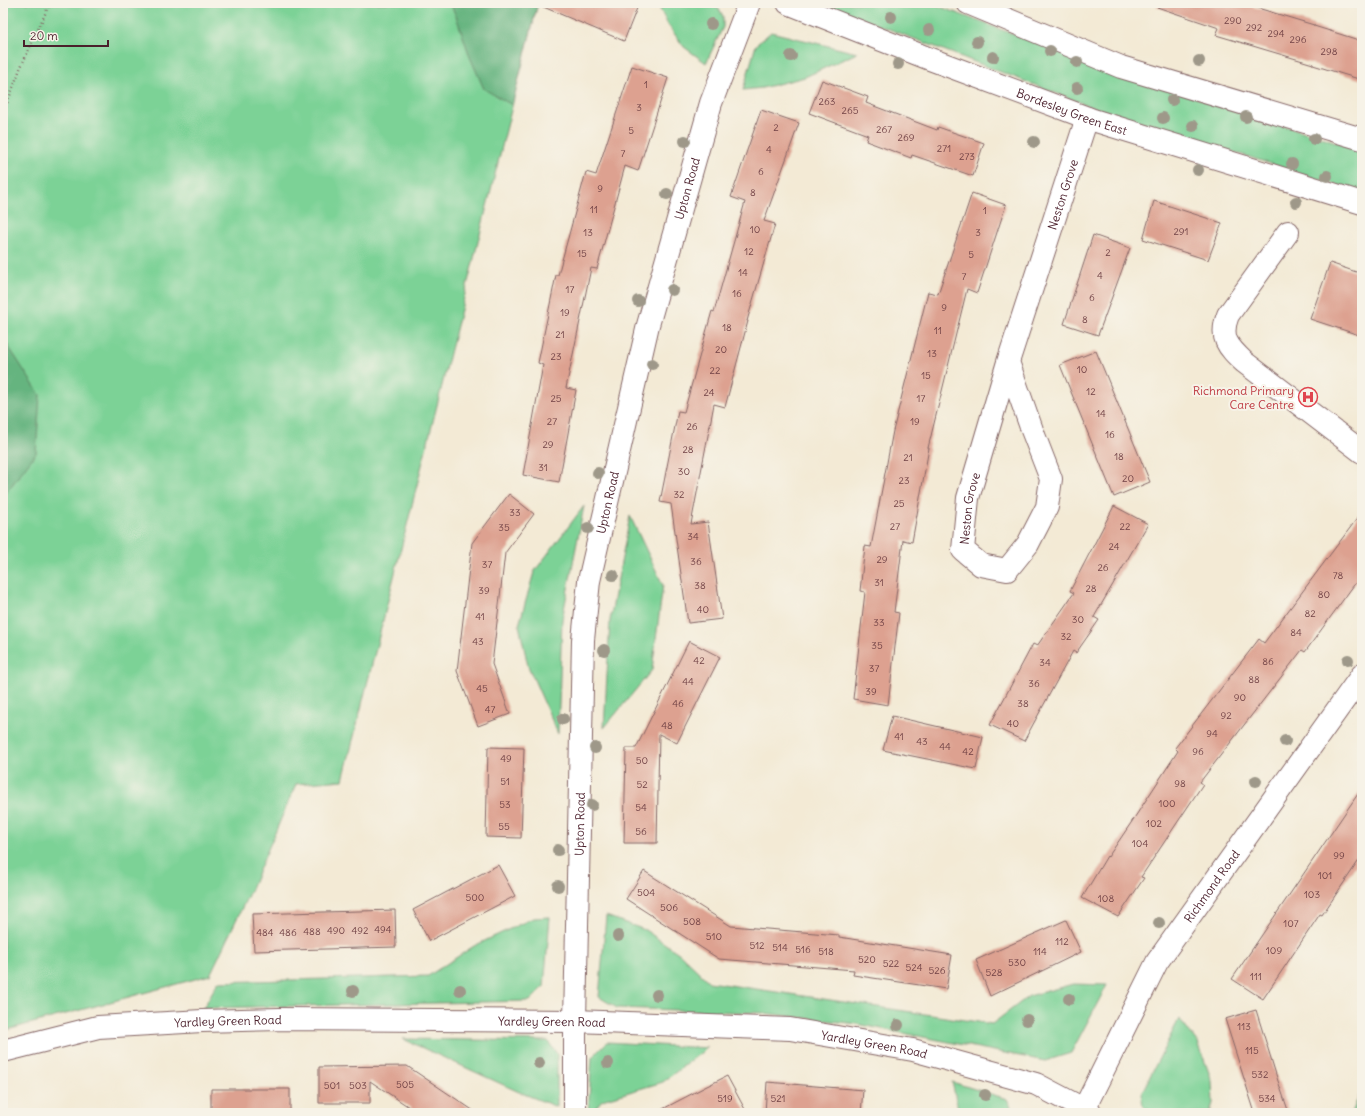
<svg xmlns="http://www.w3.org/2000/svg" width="1365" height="1116" viewBox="0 0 1365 1116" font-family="Delius,sans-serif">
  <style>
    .green { fill: #7cd296; stroke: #637860 }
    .forest { fill: #65b47f; stroke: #586a55 }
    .building { fill: #dda190 }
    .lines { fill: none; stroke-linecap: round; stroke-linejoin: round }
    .minor-casing { stroke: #856666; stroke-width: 24 }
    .major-casing { stroke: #856666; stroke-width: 24 }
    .path { stroke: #856666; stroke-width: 2.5; stroke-dasharray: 1 3; stroke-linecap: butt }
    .minor { stroke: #fff; stroke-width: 22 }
    .major { stroke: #fff; stroke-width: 22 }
    .tree { fill: #9e9889 }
    .labels { text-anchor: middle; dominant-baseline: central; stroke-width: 4; stroke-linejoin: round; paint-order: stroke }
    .number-label { font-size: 10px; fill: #6f4044 }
    .street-label { font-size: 12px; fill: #4a1f2b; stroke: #f7f3e8 }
    .health-label { font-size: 12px; fill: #be3a42; stroke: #f7f3e8; text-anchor: end }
  </style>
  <rect width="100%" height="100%" fill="#f7f3e8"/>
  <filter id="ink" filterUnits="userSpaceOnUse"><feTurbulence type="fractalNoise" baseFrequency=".025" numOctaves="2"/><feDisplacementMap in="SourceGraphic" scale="8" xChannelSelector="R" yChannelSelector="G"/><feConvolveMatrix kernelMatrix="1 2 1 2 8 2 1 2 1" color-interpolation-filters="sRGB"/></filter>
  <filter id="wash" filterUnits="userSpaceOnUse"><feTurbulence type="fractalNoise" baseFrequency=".012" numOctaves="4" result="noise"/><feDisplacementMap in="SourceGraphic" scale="16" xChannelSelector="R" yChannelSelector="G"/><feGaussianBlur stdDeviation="0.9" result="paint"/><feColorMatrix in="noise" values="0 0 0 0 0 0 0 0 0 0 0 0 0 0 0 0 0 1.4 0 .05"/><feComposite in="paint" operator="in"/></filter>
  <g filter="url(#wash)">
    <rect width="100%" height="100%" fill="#f3ead5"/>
    <path class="green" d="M 3,3 L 538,3 L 343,780 L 296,784 L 251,889 L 210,975 L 3,1031 Z
      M 657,3 L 704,3 L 719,9 L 723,16 L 723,27 L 706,63 L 684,47 L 668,25 Z
      M 821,3 L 930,3 L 1117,73 L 1362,150 L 1362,193 L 1092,107 Z
      M 771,32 L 857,53 L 805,77 L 762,88 L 743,90 L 756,45 Z
      M 584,506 L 562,620 L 558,734 L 528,666 L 519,625 L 534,572 Z
      M 630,516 L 663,585 L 652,670 L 604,728 L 610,620 Z
      M 606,916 L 645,930 L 680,954 L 709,982 L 992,1024 L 1029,996 L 1073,984 L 1107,985 L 1071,1053 L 1045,1061 L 857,1024 L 763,1013 L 617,1008 L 599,997 Z
      M 550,917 L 544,987 L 530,1001 L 203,1008 L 218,982 L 428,976 L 474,946 L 533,918 Z
      M 1179,1019 L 1198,1043 L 1212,1081 L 1213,1103 L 1210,1113 L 1155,1113 L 1143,1106 L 1141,1094 Z
      M 403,1039 L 548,1041 L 557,1054 L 557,1107 L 519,1092 Z
      M 607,1042 L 707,1048 L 663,1082 L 602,1100 L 591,1113 L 588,1113 L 592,1057 Z
      M 952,1082 L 1007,1099 L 1014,1113 L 959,1113 Z
      M 1362,1088 L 1362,1113 L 1352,1113 Z"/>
    <path class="forest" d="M 450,3 L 538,3 L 512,105 L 484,89 L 470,57 L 456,16 Z
      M 3,338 L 40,395 L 36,453 L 6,493 L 3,495 Z"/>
    <g id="blocks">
      <path class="building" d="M 534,3 L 639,3 L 624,41 Z
        M 1158,3 L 1241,3 L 1314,25 L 1314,26 L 1362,41 L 1362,80 L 1313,65 L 1313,64 L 1216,35 L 1219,28 L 1157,7 Z
        M 632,66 L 668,78 L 638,171 L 625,166 L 597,269 L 591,268 L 566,388 L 576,390 L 559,482 L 523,475 L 543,365 L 538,363 L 556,275 L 558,275 L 586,172 L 596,175 Z
        M 822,80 L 868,97 L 866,103 L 937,130 L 938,127 L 984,143 L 973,176 L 912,155 L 911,158 L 866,141 L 868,135 L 809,113 Z
        M 761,110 L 799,123 L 764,221 L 775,224 L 747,321 L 748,321 L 725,407 L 714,404 L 691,524 L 708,522 L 722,619 L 688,623 L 671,504 L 660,502 L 678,411 L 684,412 L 712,311 L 714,312 L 745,202 L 731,197 Z
        M 972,193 L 1006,205 L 977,293 L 967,289 L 928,448 L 929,448 L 912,542 L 903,540 L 894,612 L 899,613 L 888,705 L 853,699 L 865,592 L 860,591 L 865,546 L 871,547 L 893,431 L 928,292 L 938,294 Z
        M 1154,201 L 1222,223 L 1208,260 L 1143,239 Z
        M 1093,235 L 1130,248 L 1098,335 L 1064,324 Z
        M 1330,263 L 1362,274 L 1362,336 L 1310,319 Z
        M 1096,351 L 1150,482 L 1114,497 L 1060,365 Z
        M 509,494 L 534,514 L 505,553 L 499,605 L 492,664 L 510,714 L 478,726 L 457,671 L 472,543 Z
        M 1114,506 L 1148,524 L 1094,617 L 1099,620 L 1076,653 L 1073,651 L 1024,741 L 990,725 L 1033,644 L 1037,646 L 1074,593 L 1070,591 Z
        M 1362,512 L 1362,574 L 1305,652 L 1302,650 L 1200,782 L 1203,784 L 1141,877 L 1144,878 L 1118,917 L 1082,898 L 1107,856 L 1108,857 L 1131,823 L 1178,751 L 1175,748 L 1259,639 L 1264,643 Z
        M 689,641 L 720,657 L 677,743 L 659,734 L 657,843 L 624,843 L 626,748 L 636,748 Z
        M 892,716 L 983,737 L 976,769 L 883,750 Z
        M 488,747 L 524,748 L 521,838 L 486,837 Z
        M 1362,788 L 1362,856 L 1322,915 L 1320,914 L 1263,999 L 1232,979 Z
        M 498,865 L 515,896 L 429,941 L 413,910 Z
        M 644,871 L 731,926 L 839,935 L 839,937 L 952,955 L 946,989 L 853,975 L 854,970 L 719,959 L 626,899 Z
        M 395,910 L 396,947 L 254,951 L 252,914 Z
        M 1066,920 L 1081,952 L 990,996 L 976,960 Z
        M 1256,1010 L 1278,1081 L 1289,1113 L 1255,1113 L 1225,1019 Z
        M 407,1066 L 477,1113 L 418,1113 L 370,1081 L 370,1103 L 319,1103 L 319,1067 Z
        M 727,1076 L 747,1113 L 655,1113 L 705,1087 Z
        M 767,1082 L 863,1090 L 861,1113 L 765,1113 Z
        M 211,1089 L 290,1089 L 290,1113 L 211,1113 Z"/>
    </g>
  </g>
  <g filter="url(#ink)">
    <use href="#blocks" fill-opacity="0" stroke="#856666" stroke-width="1"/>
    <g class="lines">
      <defs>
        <g id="minor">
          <path d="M 1288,232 L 1228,315 C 1219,338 1228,347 1244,362 L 1362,452"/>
          <path id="s1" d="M 1008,362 L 1032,430 L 1051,479 L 1047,507 L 1028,544 L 1007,570 L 981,565 L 963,550 L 968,498 L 1008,362 L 1087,118"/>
          <path id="s2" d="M 3,1051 L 98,1027 L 202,1021 L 280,1019 L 575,1021 L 790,1029 L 913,1050 L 1036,1084 L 1091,1113"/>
          <path id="s3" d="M 575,1113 L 575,1021 L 583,640 L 589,581 L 648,325 L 711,103 L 749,3"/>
          <path id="s4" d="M 1082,1113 L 1157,962 L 1362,675"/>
        </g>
        <g id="major">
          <path id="s5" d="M 788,3 L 930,59 L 1093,120 L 1362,203"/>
          <path d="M 968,3 L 1121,67 L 1362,139"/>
        </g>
      </defs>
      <use href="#minor" class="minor-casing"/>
      <use href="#major" class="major-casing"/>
      <path class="path" d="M 3,114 L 20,69 L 50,3"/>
      <use href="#minor" class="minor"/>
      <use href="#major" class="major"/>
    </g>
    <g class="tree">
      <circle cx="891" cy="17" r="6"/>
      <circle cx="711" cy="24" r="6"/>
      <circle cx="929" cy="30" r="6"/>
      <circle cx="977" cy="42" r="6"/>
      <circle cx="1050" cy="51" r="6"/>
      <circle cx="791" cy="56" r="6"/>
      <circle cx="993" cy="57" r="6"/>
      <circle cx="1199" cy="61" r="6"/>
      <circle cx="1077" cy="62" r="6"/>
      <circle cx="898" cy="64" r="6"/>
      <circle cx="1077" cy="88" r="6"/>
      <circle cx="1172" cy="100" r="6"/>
      <circle cx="1246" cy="117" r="6"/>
      <circle cx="1163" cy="118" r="6"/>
      <circle cx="1193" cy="126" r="6"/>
      <circle cx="1314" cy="139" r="6"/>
      <circle cx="685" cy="141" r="6"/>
      <circle cx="1034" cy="142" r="6"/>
      <circle cx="1292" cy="164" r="6"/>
      <circle cx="1198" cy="170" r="6"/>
      <circle cx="1327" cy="176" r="6"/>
      <circle cx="667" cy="194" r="6"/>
      <circle cx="1296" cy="202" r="6"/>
      <circle cx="672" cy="290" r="6"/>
      <circle cx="638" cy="301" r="6"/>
      <circle cx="652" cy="364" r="6"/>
      <circle cx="598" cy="473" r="6"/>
      <circle cx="588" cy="528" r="6"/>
      <circle cx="613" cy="575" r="6"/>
      <circle cx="604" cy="650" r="6"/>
      <circle cx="1348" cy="660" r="6"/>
      <circle cx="563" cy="719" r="6"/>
      <circle cx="1285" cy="741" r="6"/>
      <circle cx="595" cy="748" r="6"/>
      <circle cx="1256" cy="781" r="6"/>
      <circle cx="592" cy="805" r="6"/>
      <circle cx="558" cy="850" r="6"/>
      <circle cx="558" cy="886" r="6"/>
      <circle cx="1159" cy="923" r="6"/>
      <circle cx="618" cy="936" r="6"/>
      <circle cx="460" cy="990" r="6"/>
      <circle cx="353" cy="991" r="6"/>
      <circle cx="657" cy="995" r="6"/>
      <circle cx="1069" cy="999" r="6"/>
      <circle cx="1027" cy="1020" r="6"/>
      <circle cx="898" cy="1025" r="6"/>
      <circle cx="539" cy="1063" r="6"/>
      <circle cx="608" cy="1063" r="6"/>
      <circle cx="985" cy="1095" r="6"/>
    </g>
  </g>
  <defs>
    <symbol id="hospital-ring" viewBox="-11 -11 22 22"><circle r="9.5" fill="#f7f3e8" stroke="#e0444e" stroke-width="1.5"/><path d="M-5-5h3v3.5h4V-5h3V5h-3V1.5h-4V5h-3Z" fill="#e0444e"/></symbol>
  </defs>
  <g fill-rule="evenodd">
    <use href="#hospital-ring" x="1297" y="386" width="22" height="22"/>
  </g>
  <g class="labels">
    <g class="number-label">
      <text x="1233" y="20">290</text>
      <text x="1254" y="27">292</text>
      <text x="1276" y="33">294</text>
      <text x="1298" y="39">296</text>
      <text x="1329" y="51">298</text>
      <text x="646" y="84">1</text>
      <text x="827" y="101">263</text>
      <text x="639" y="107">3</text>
      <text x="850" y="110">265</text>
      <text x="776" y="127">2</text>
      <text x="884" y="129">267</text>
      <text x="631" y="130">5</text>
      <text x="906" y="137">269</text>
      <text x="944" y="148">271</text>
      <text x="769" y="149">4</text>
      <text x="623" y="153">7</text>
      <text x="967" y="156">273</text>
      <text x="761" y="171">6</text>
      <text x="600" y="188">9</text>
      <text x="753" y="192">8</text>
      <text x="594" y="209">11</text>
      <text x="985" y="210">1</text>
      <text x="755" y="229">10</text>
      <text x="1181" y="231">291</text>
      <text x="588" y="232">13</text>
      <text x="978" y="232">3</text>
      <text x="749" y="251">12</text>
      <text x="1108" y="252">2</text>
      <text x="582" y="253">15</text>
      <text x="971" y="254">5</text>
      <text x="743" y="272">14</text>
      <text x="1100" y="275">4</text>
      <text x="964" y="276">7</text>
      <text x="570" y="289">17</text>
      <text x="737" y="293">16</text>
      <text x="1092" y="297">6</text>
      <text x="944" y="307">9</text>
      <text x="565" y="312">19</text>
      <text x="1085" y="319">8</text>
      <text x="727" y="327">18</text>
      <text x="938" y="330">11</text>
      <text x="560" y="334">21</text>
      <text x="721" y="349">20</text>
      <text x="932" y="353">13</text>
      <text x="556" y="356">23</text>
      <text x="1082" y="369">10</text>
      <text x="715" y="370">22</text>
      <text x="926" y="375">15</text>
      <text x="1091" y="391">12</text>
      <text x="709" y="392">24</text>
      <text x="556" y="398">25</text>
      <text x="921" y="398">17</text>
      <text x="1101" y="413">14</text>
      <text x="552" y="421">27</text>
      <text x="915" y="421">19</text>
      <text x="692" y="426">26</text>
      <text x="1110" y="434">16</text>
      <text x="548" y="444">29</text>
      <text x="688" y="449">28</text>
      <text x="1119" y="456">18</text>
      <text x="908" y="457">21</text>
      <text x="543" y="467">31</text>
      <text x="684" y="471">30</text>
      <text x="1128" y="478">20</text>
      <text x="904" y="480">23</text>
      <text x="679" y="494">32</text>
      <text x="899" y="503">25</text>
      <text x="515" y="512">33</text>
      <text x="895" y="526">27</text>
      <text x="1125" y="526">22</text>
      <text x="504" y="527">35</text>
      <text x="693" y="536">34</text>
      <text x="1114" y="546">24</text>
      <text x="882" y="559">29</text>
      <text x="696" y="561">36</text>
      <text x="487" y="564">37</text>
      <text x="1103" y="567">26</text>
      <text x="1338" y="575">78</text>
      <text x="879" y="582">31</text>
      <text x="700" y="585">38</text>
      <text x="1091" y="588">28</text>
      <text x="484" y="590">39</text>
      <text x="1324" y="594">80</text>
      <text x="703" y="609">40</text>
      <text x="1310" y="613">82</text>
      <text x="480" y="616">41</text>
      <text x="1078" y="619">30</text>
      <text x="879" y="622">33</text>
      <text x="1296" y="632">84</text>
      <text x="1066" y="636">32</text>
      <text x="478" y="641">43</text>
      <text x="877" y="645">35</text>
      <text x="699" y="660">42</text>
      <text x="1268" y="661">86</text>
      <text x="1045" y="662">34</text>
      <text x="874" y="668">37</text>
      <text x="1254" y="679">88</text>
      <text x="688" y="681">44</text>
      <text x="1034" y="683">36</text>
      <text x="482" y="688">45</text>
      <text x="871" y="691">39</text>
      <text x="1240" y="697">90</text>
      <text x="678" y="703">46</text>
      <text x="1023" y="703">38</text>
      <text x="490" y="709">47</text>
      <text x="1226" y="715">92</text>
      <text x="1013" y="723">40</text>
      <text x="667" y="725">48</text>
      <text x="1212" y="733">94</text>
      <text x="899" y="736">41</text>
      <text x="922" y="741">43</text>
      <text x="945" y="746">44</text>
      <text x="968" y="751">42</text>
      <text x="1198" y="751">96</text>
      <text x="506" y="758">49</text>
      <text x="642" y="760">50</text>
      <text x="505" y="781">51</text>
      <text x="1180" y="783">98</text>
      <text x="642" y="784">52</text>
      <text x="1167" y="803">100</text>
      <text x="505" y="804">53</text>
      <text x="641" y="807">54</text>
      <text x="1154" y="823">102</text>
      <text x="504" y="826">55</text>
      <text x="641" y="831">56</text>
      <text x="1140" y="843">104</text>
      <text x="1339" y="855">99</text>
      <text x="1325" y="875">101</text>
      <text x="646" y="892">504</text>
      <text x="1312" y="894">103</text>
      <text x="475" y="897">500</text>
      <text x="1106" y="898">108</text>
      <text x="669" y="907">506</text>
      <text x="692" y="921">508</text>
      <text x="1291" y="923">107</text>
      <text x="383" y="929">494</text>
      <text x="336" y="930">490</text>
      <text x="360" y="930">492</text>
      <text x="312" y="931">488</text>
      <text x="265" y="932">484</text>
      <text x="288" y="932">486</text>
      <text x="714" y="936">510</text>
      <text x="1062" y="941">112</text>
      <text x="757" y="945">512</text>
      <text x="780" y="947">514</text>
      <text x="803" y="949">516</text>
      <text x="1274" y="950">109</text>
      <text x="826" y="951">518</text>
      <text x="1040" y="951">114</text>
      <text x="867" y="959">520</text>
      <text x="1017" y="962">530</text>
      <text x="891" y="963">522</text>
      <text x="914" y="967">524</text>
      <text x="937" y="970">526</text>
      <text x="994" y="972">528</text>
      <text x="1256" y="976">111</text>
      <text x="1244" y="1026">113</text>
      <text x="1252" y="1050">115</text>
      <text x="1260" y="1074">532</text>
      <text x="405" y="1084">505</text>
      <text x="332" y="1085">501</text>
      <text x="358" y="1085">503</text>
      <text x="725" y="1098">519</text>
      <text x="778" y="1098">521</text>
      <text x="1267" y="1098">534</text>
    </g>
    <g class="street-label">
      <text stroke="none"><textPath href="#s5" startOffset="304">Bordesley Green East</textPath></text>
      <text stroke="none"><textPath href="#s3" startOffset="937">Upton Road</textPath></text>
      <text stroke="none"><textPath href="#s1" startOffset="648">Neston Grove</textPath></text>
      <text stroke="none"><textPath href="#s3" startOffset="613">Upton Road</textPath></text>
      <text stroke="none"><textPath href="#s1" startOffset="320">Neston Grove</textPath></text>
      <text stroke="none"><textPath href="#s3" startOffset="289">Upton Road</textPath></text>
      <text stroke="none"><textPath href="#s4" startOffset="262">Richmond Road</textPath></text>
      <text stroke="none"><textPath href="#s2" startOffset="228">Yardley Green Road</textPath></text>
      <text stroke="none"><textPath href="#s2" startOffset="552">Yardley Green Road</textPath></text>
      <text stroke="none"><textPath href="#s2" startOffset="876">Yardley Green Road</textPath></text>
    </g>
    <g class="health-label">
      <text x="1294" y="390">Richmond Primary<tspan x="1294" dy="14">Care Centre</tspan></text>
    </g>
  </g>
  <rect width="1365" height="1116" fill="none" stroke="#f7f3e8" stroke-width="16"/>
  <path d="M24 40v6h84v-6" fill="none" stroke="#4a1f2b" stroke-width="2"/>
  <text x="30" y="40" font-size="12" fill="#4a1f2b" stroke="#f7f3e8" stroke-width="3" paint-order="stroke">20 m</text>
</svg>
